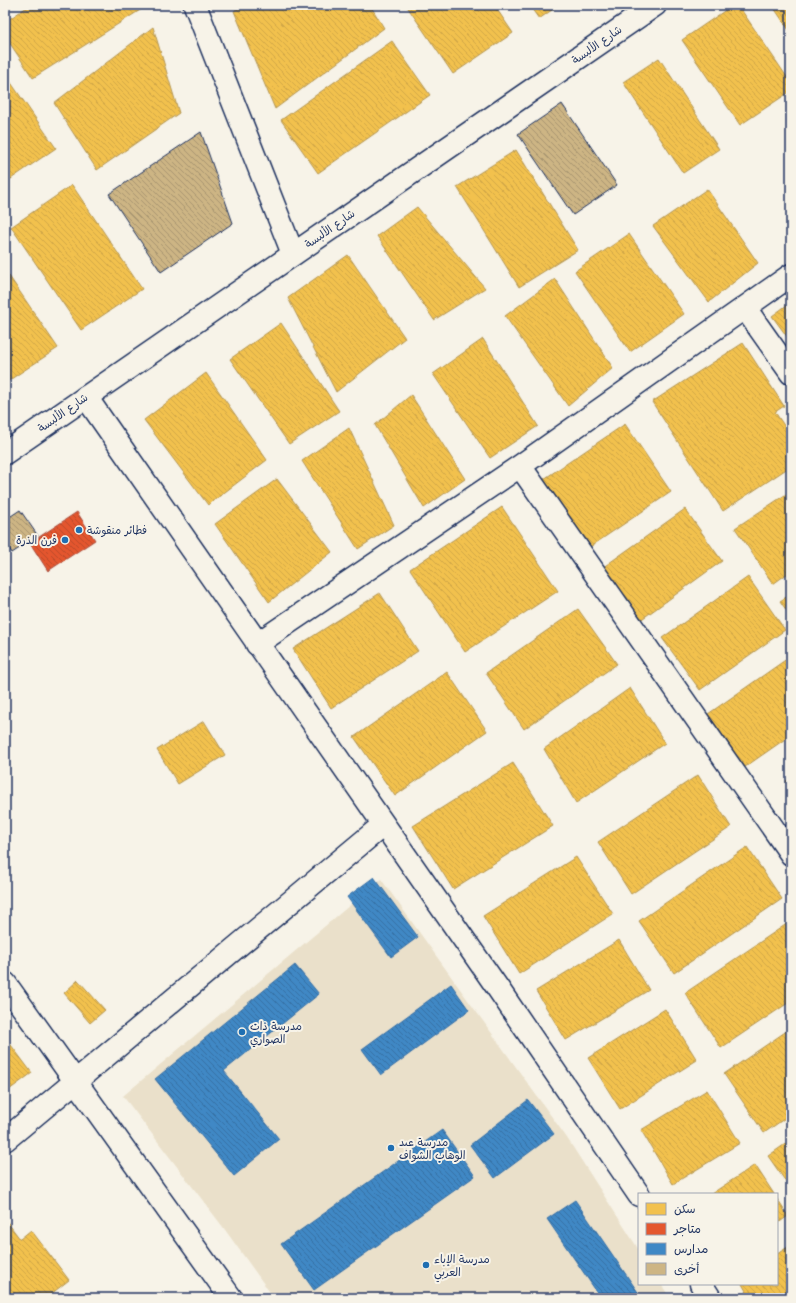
<svg xmlns="http://www.w3.org/2000/svg" width="796" height="1303" viewBox="0 0 796 1303" font-family="'Comic Neue','Playpen Sans Arabic',sans-serif">
  <style>
    .built { fill: #eae0ca }
    .homes { fill: url(#homes-back-hatch); stroke: #b29553 }
    .shops { fill: url(#shops-back-hatch); stroke: #a84b3c }
    .schools { fill: url(#schools-back-hatch); stroke: #346da6 }
    .building { fill: url(#building-back-hatch); stroke: #1b2f5e }
    .lines { fill: none; stroke-linecap: round; stroke-linejoin: round }
    .minor-casing { stroke: #1b2f5e; stroke-width: 25 }
    .tertiary-casing { stroke: #1b2f5e; stroke-width: 25 }
    .secondary-casing { stroke: #1b2f5e; stroke-width: 25 }
    .minor { stroke: #f7f3e8; stroke-width: 22 }
    .tertiary { stroke: #f7f3e8; stroke-width: 22 }
    .secondary { stroke: #f7f3e8; stroke-width: 22 }
    .poi-dot { fill: #1f6fb2; stroke: #f7f3e8; stroke-width: 1.5 }
    .labels { text-anchor: middle; dominant-baseline: central; stroke-width: 4; stroke-linejoin: round; paint-order: stroke }
    .street-label { font-size: 11px; fill: #1b2f5e; stroke: #f7f3e8 }
    .poi-label { font-size: 11px; fill: #1b2f5e; stroke: #f7f3e8; text-anchor: start }
  </style>
  <defs>
    <pattern id="homes-back-hatch" width="6" height="6" patternUnits="userSpaceOnUse"><rect width="6" height="6" fill="#f2c14e"/><path d="M-1 5l2 2M0 0l6 6M5-1l2 2" fill="none" stroke="#cfa646"/></pattern>
    <pattern id="shops-back-hatch" width="6" height="6" patternUnits="userSpaceOnUse"><rect width="6" height="6" fill="#e4572e"/><path d="M-1 5l2 2M0 0l6 6M5-1l2 2" fill="none" stroke="#b8482a"/></pattern>
    <pattern id="schools-back-hatch" width="6" height="6" patternUnits="userSpaceOnUse"><rect width="6" height="6" fill="#3f88c5"/><path d="M-1 5l2 2M0 0l6 6M5-1l2 2" fill="none" stroke="#3470a3"/></pattern>
    <pattern id="building-back-hatch" width="6" height="6" patternUnits="userSpaceOnUse"><rect width="6" height="6" fill="#cdb584"/><path d="M-1 5l2 2M0 0l6 6M5-1l2 2" fill="none" stroke="#a6946f"/></pattern>
  </defs>
  <rect width="100%" height="100%" fill="#f7f3e8"/>
  <filter id="ink" filterUnits="userSpaceOnUse"><feTurbulence type="fractalNoise" baseFrequency=".025" numOctaves="2"/><feDisplacementMap in="SourceGraphic" scale="8" xChannelSelector="R" yChannelSelector="G"/><feConvolveMatrix kernelMatrix="1 2 1 2 8 2 1 2 1" color-interpolation-filters="sRGB"/></filter>
  <g filter="url(#ink)">
    <path class="built" d="M 381,879 L 567,1138 L 639,1250 L 639,1284 L 661,1284 L 670,1298 L 274,1298 L 223,1227 L 123,1096 Z"/>
    <path class="homes" d="M 30,5 L 144,5 L 145,7 L 33,78 L 5,36 L 5,22 Z
      M 242,5 L 370,5 L 384,28 L 275,109 L 234,11 Z
      M 406,5 L 494,5 L 513,33 L 453,74 Z
      M 529,5 L 559,5 L 539,19 Z
      M 733,5 L 738,5 L 791,83 L 791,91 L 740,125 L 682,40 Z
      M 772,5 L 791,5 L 791,33 Z
      M 153,27 L 179,113 L 97,170 L 54,103 Z
      M 392,41 L 430,95 L 318,173 L 281,120 Z
      M 659,58 L 719,149 L 683,173 L 623,82 Z
      M 5,74 L 56,148 L 5,183 Z
      M 516,150 L 578,250 L 519,287 L 457,187 Z
      M 72,185 L 142,289 L 81,330 L 11,227 Z
      M 707,189 L 758,263 L 709,302 L 653,226 Z
      M 417,207 L 485,288 L 434,320 L 377,236 Z
      M 629,234 L 684,314 L 630,352 L 575,271 Z
      M 348,255 L 405,338 L 336,392 L 288,298 Z
      M 5,270 L 58,348 L 5,383 Z
      M 555,279 L 613,368 L 568,406 L 505,316 Z
      M 791,302 L 791,342 L 772,316 Z
      M 281,323 L 339,411 L 289,444 L 230,359 Z
      M 483,339 L 538,426 L 490,458 L 433,374 Z
      M 743,343 L 784,406 L 775,412 L 791,436 L 791,466 L 723,511 L 652,402 Z
      M 206,373 L 267,460 L 208,505 L 144,420 Z
      M 411,395 L 465,479 L 424,508 L 375,425 Z
      M 625,424 L 671,492 L 587,549 L 541,481 Z
      M 349,428 L 394,525 L 358,549 L 302,461 Z
      M 277,479 L 332,552 L 269,602 L 215,524 Z
      M 791,491 L 791,571 L 773,584 L 735,528 Z
      M 502,507 L 558,591 L 465,652 L 410,569 Z
      M 685,509 L 722,561 L 639,621 L 602,568 Z
      M 748,577 L 785,630 L 700,690 L 662,638 Z
      M 380,593 L 418,651 L 331,708 L 293,649 Z
      M 791,594 L 791,617 L 780,601 Z
      M 578,609 L 617,664 L 524,729 L 486,673 Z
      M 791,656 L 791,735 L 745,767 L 708,714 Z
      M 447,672 L 487,731 L 395,796 L 354,737 Z
      M 630,688 L 665,743 L 576,803 L 544,749 Z
      M 204,721 L 225,755 L 178,784 L 157,750 Z
      M 513,763 L 553,826 L 453,889 L 413,826 Z
      M 698,775 L 731,827 L 631,894 L 598,842 Z
      M 791,777 L 791,788 L 786,781 Z
      M 747,847 L 782,899 L 674,973 L 639,921 Z
      M 576,857 L 613,914 L 519,974 L 483,916 Z
      M 791,921 L 791,1001 L 721,1048 L 685,993 Z
      M 619,940 L 649,990 L 566,1040 L 536,991 Z
      M 78,980 L 105,1010 L 90,1023 L 64,993 Z
      M 665,1009 L 697,1060 L 620,1109 L 588,1058 Z
      M 791,1028 L 791,1114 L 764,1133 L 724,1074 Z
      M 5,1037 L 32,1073 L 5,1093 Z
      M 707,1090 L 740,1143 L 673,1184 L 641,1130 Z
      M 791,1140 L 791,1189 L 768,1156 Z
      M 755,1165 L 774,1194 L 711,1194 Z
      M 777,1199 L 788,1216 L 777,1224 Z
      M 5,1219 L 20,1239 L 31,1230 L 69,1280 L 46,1298 L 5,1298 Z
      M 791,1245 L 791,1298 L 750,1298 L 742,1284 L 777,1284 L 777,1254 Z"/>
    <path class="shops" d="M 77,512 L 95,540 L 48,571 L 30,543 Z"/>
    <path class="schools" d="M 374,877 L 418,937 L 391,957 L 347,897 Z
      M 295,965 L 319,994 L 224,1071 L 279,1139 L 234,1176 L 155,1079 Z
      M 451,984 L 469,1010 L 381,1075 L 362,1049 Z
      M 528,1100 L 554,1134 L 495,1178 L 470,1145 Z
      M 442,1130 L 475,1176 L 314,1290 L 281,1244 Z
      M 575,1200 L 642,1298 L 601,1298 L 547,1219 Z"/>
    <path class="building" d="M 562,104 L 617,185 L 573,215 L 518,134 Z
      M 201,132 L 233,223 L 161,272 L 109,194 Z
      M 20,510 L 38,536 L 12,553 L 5,542 L 5,520 Z"/>
    <g class="lines">
      <defs>
        <path id="minor" d="M 195,5 L 293,254
          M 745,308 L 791,373
          M 520,466 L 791,854
          M 257,644 L 520,466 L 791,275
          M 5,983 L 231,1298
          M 5,1140 L 383,825"/>
        <path id="tertiary" d="M 86,397 L 497,987 L 639,1195
          M 701,1284 L 710,1298"/>
        <path id="secondary" d="M 5,453 L 655,5"/>
      </defs>
      <use href="#minor" class="minor-casing"/>
      <use href="#tertiary" class="tertiary-casing"/>
      <use href="#secondary" class="secondary-casing"/>
      <use href="#minor" class="minor"/>
      <use href="#tertiary" class="tertiary"/>
      <use href="#secondary" class="secondary"/>
    </g>
  </g>
  <g class="poi-dot">
    <circle cx="79" cy="530" r="4"/>
    <circle cx="65" cy="540" r="4"/>
    <circle cx="242" cy="1032" r="4"/>
    <circle cx="391" cy="1148" r="4"/>
    <circle cx="426" cy="1265" r="4"/>
  </g>
  <g class="labels">
    <g class="street-label">
      <text transform="translate(597 45) rotate(-35)">شارع الألبسة</text>
      <text transform="translate(330 229) rotate(-35)">شارع الألبسة</text>
      <text transform="translate(63 413) rotate(-35)">شارع الألبسة</text>
    </g>
    <g class="poi-label">
      <text x="87" y="530">فطائر منقوشة</text>
      <text x="57" y="540" text-anchor="end">فرن الذرة</text>
      <text x="250" y="1026">مدرسة ذات<tspan x="250" dy="13">الصواري</tspan></text>
      <text x="399" y="1142">مدرسة عبد<tspan x="399" dy="13">الوهاب الشواف</tspan></text>
      <text x="434" y="1259">مدرسة الإباء<tspan x="434" dy="13">العربي</tspan></text>
    </g>
  </g>
  <rect width="796" height="1303" fill="none" stroke="#f7f3e8" stroke-width="20"/>
  <rect x="10" y="10" width="776" height="1283" fill="none" stroke="#1b2f5e" stroke-width="1.5" filter="url(#ink)"/>
  <rect x="638" y="1193" width="140" height="92" fill="#f7f3e8" stroke="#9fa5b1"/>
  <rect x="646" y="1203" width="20" height="12" fill="#f2c14e" stroke="#9fa5b1"/>
  <text x="674" y="1213" font-size="12" fill="#1b2f5e">سكن</text>
  <rect x="646" y="1223" width="20" height="12" fill="#e4572e" stroke="#9fa5b1"/>
  <text x="674" y="1233" font-size="12" fill="#1b2f5e">متاجر</text>
  <rect x="646" y="1243" width="20" height="12" fill="#3f88c5" stroke="#9fa5b1"/>
  <text x="674" y="1253" font-size="12" fill="#1b2f5e">مدارس</text>
  <rect x="646" y="1263" width="20" height="12" fill="#cdb584" stroke="#9fa5b1"/>
  <text x="674" y="1273" font-size="12" fill="#1b2f5e">أخرى</text>
</svg>
